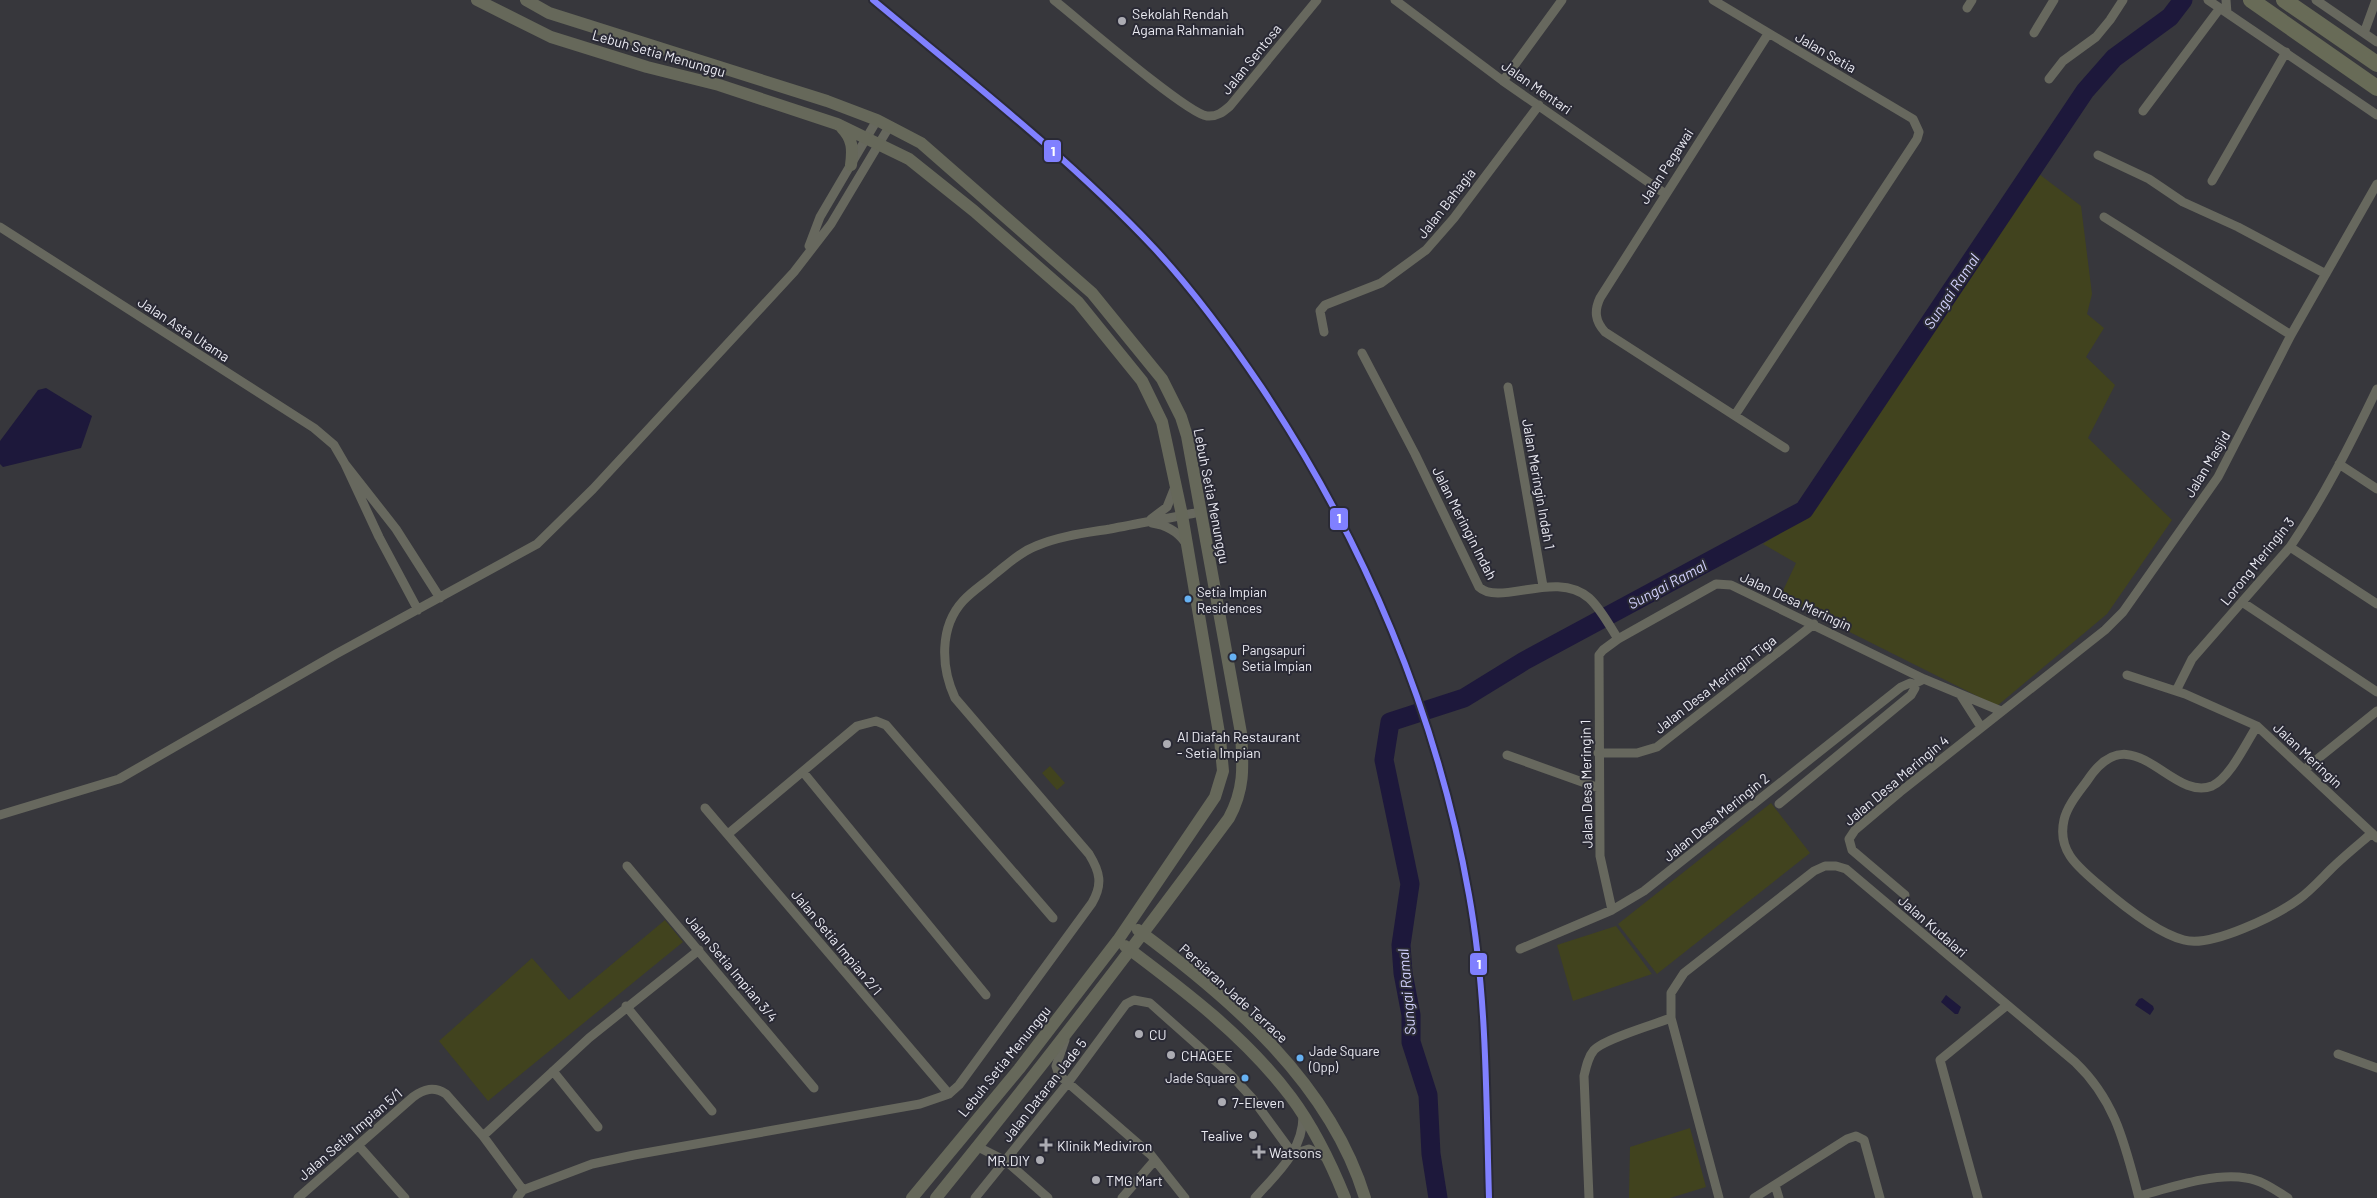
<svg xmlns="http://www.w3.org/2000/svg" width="2377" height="1198" viewBox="0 0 2377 1198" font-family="Barlow,sans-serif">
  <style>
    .green { fill: #41431e }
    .water { fill: #1d183b }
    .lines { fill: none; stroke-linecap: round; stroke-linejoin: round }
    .river { stroke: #1d183b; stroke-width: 19 }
    .street { stroke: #67685e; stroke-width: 9 }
    .secondary { stroke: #66685a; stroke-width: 12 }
    .highway { stroke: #686b57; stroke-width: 16 }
    .rail-1-casing { stroke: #2a2a35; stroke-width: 10 }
    .rail-1 { stroke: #8080ff; stroke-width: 6 }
    .poi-dot { fill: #acacb3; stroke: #2a2a35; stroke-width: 2 }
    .bus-dot { fill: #66b1f2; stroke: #2a2a35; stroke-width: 2 }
    .labels { text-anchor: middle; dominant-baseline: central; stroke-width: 4; stroke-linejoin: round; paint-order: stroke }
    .bus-label { font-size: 13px; fill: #ebebf3; stroke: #2a2a35; text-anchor: start }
    .poi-label { font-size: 14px; fill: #ebebf3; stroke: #2a2a35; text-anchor: start }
    .street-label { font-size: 14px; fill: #ebebf3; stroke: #2a2a35 }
    .water-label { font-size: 15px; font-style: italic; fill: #d2d1fd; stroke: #2a2a35 }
    .line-badge { stroke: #2a2a35; stroke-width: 2 }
    .badge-label { font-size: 14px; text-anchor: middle; font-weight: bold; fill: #fff }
  </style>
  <rect width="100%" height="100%" fill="#37373c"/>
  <path class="green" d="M 2039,174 L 2081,206 L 2092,294 L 2087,314 L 2104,328 L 2086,357 L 2115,385 L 2088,438 L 2172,520 L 2107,614 L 1997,706 L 1780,597 L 1796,563 L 1763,544 L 1813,512 Z
    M 1050,766 L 1065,783 L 1057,790 L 1042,773 Z
    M 1771,803 L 1810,853 L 1657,974 L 1618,924 Z
    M 665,920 L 683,942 L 488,1101 L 439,1041 L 532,958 L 569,1000 Z
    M 1616,926 L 1652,974 L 1573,1001 L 1557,945 Z
    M 1690,1128 L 1706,1187 L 1670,1198 L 1629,1198 L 1630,1147 Z"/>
  <path class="water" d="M 46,388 L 92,416 L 81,448 L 3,467 L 0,464 L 0,441 L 38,390 Z
    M 1946,995 L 1961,1007 L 1958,1014 L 1955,1014 L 1941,1002 Z
    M 2142,998 L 2153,1006 L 2154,1009 L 2150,1015 L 2135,1005 L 2139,999 Z"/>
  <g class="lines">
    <path class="river" d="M 1438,1198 L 1431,1154 L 1428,1095 L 1411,1042 L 1411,1015 L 1403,973 L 1401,945 L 1410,884 L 1384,760 L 1390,722 L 1464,698 L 1524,661 L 1804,510 L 2085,91 L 2114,58 L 2170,17 L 2183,0"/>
    <path class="street" d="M 1054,0 C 1078,19 1186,113 1207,116 C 1217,117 1223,112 1230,106 L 1317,0
      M 1395,0 L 1503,81 L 1664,193
      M 1713,0 L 1913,119 L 1919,132 L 1917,139 L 1735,415
      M 2208,0 L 2377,115
      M 2226,0 L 2227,13
      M 2316,0 L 2377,42
      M 1967,8 L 1972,0
      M 2034,33 L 2054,0
      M 2364,33 L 2376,0
      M 1768,34 L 1600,298 C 1594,311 1595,321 1605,332 L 1785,448
      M 2049,79 L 2063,61 L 2096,37 L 2110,20 L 2123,0
      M 1503,81 L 1562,0
      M 2143,111 L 2220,8
      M 2098,155 L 2149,179 L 2183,202 L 2238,227 L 2326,274
      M 2212,181 L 2286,52
      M 2104,217 L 2291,335
      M 0,227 L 314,428 L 334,445 L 345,464
      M 809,246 L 820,217 L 877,120
      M 1324,332 L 1320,311 L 1325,305 L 1381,283 L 1426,250 L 1454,218 L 1539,105
      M 1362,353 L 1415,454 L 1479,587 C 1500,607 1556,569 1589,598 C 1601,609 1609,625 1618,639
      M 1508,387 L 1543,586
      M 2339,464 L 2377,489
      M 1151,519 L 1167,507 L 1175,487
      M 1152,523 C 1166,525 1177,531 1185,542
      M 2290,547 L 2377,604
      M 2242,602 L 2377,692
      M 418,610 L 379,537 L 345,464 L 396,529 L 440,598
      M 2127,675 L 2185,694 L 2257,726 L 2377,838
      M 2176,691 L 2192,659 L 2290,547 C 2324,497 2351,443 2377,389
      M 1960,694 L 1981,727
      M 2257,726 C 2246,743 2230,778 2212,786 C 2171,803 2132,711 2087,781 C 2079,792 2067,806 2064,820 C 2057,851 2078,867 2099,885 C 2121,904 2156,933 2184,940 C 2211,948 2277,915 2299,899 C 2310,891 2320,880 2330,870 C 2343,857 2358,845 2372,833
      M 1598,753 L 1637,753 L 1657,747 L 1814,624
      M 1507,755 L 1599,788
      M 2305,769 L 2377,711
      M 803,772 L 986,995
      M 1779,804 L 1911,695 L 1915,688 L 1914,684
      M 705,808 L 949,1094
      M 0,815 L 119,779 L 336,654 L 537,544 L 593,489 L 794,272 L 831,224 L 889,127
      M 728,834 L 857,726 L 876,721 L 886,725 L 1053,918
      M 627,866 L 814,1088
      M 1905,895 L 1852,850 L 1849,839 L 1855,830 L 1900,792 L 2105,630 L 2123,612 L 2218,477 L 2291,335 L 2377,184
      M 1612,910 L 1600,856 L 1599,655 L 1603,650 L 1618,639 L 1716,584 L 1731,585 L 1924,679 L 2001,711
      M 1520,949 L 1612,910 L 1644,891 L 1901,687 L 1910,683 L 1914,684 L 1924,679
      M 626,1006 L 712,1111
      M 1065,1040 L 1056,1066 L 1059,1075 L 1151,1155 L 1185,1198
      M 2338,1054 L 2377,1068
      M 553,1071 L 598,1127
      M 483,1136 L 589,1038 L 699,950
      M 358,1145 L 405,1198
      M 978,1147 L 1006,1161 L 1048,1198
      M 1293,1154 L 1309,1149 L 1327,1158
      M 1775,1185 L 1779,1198
      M 2139,1196 C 2169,1188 2215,1172 2246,1178 C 2262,1180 2275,1190 2288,1198
      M 298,1198 L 413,1097 C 424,1089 434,1086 446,1094 L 483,1136 L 523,1190
      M 517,1198 L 523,1190 L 592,1164 L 634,1155 L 920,1104 L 949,1094 L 959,1085 L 1092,903 C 1103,884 1100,872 1089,854 L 955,698 C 941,668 939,627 963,601 C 972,591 985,583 995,574 C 1008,564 1020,552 1036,546 C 1059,536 1085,533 1110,529 C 1140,523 1170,518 1200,512
      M 975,1198 L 1067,1084 L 1126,1004 L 1134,1000 L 1150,1003 L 1231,1075 L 1252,1098 L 1293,1154
      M 1122,1198 L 1155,1160
      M 1255,1198 C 1277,1173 1303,1151 1303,1116
      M 1589,1198 L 1584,1076 C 1586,1067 1588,1057 1594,1050 C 1604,1039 1655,1024 1671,1018
      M 1719,1198 L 1671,1018 L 1671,993 L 1684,973 L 1814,871 L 1825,866 L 1836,866 L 1846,869 L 2075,1062 C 2116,1101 2125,1145 2139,1198
      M 1754,1198 L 1847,1139 L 1856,1136 L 1864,1140 L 1880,1198
      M 1978,1198 L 1940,1060 L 2006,1006"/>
    <path class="secondary" d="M 477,0 L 551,37 L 647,67 L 719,85 L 837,124 L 909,159 L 974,211 L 1078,302 L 1142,381 L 1162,422 L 1182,515 L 1220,739 L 1223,771 L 1215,797 L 1118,940 L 1019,1069 L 912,1198
      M 526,0 L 549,13 L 827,101 L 877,120 L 921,143 L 1092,293 L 1162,379 L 1181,417 L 1187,436 L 1241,733 C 1243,766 1245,788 1229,818 C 1134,947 1037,1073 936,1198
      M 842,128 C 853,139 853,150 851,165
      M 1138,930 C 1231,999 1330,1083 1365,1198
      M 1125,946 C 1185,991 1246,1037 1291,1097 C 1314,1128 1331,1163 1345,1198"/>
    <path class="highway" d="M 2251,0 L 2377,88
      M 2284,0 L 2377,64"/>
    <defs>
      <path id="rail-1" d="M 873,0 C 969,80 1068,157 1154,248 C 1194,291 1229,339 1262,388 C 1364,541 1437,713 1469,895 C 1487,995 1486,1097 1489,1198"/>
    </defs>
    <use href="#rail-1" class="rail-1-casing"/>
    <use href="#rail-1" class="rail-1"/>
  </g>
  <g class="poi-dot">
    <circle cx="1122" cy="21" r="5"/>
    <circle cx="1167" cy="744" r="5"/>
    <circle cx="1139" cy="1034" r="5"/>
    <circle cx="1171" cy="1055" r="5"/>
    <circle cx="1222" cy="1102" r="5"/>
    <circle cx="1253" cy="1135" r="5"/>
    <path d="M1043.5 1137.5h5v5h5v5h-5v5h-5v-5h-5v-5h5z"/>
    <path d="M1256.5 1144.5h5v5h5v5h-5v5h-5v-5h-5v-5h5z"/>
    <circle cx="1040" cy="1160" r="5"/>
    <circle cx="1096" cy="1180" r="5"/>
  </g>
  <g class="bus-dot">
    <circle cx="1188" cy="599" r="4.5"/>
    <circle cx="1233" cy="657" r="4.5"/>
    <circle cx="1300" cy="1058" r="4.5"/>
    <circle cx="1245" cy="1078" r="4.5"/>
  </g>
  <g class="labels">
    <g class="bus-label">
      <text x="1197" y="592">Setia Impian<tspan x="1197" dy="16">Residences</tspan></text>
      <text x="1242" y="650">Pangsapuri<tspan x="1242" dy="16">Setia Impian</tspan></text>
      <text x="1309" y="1051">Jade Square<tspan x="1309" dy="16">(Opp)</tspan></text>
      <text x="1236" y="1078" text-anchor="end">Jade Square</text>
    </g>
    <g class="poi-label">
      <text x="1132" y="13">Sekolah Rendah<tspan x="1132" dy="16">Agama Rahmaniah</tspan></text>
      <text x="1177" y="736">Al Diafah Restaurant<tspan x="1177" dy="16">- Setia Impian</tspan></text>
      <text x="1149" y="1034">CU</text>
      <text x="1181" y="1055">CHAGEE</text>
      <text x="1232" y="1102">7-Eleven</text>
      <text x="1243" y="1135" text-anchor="end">Tealive</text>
      <text x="1057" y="1145">Klinik Mediviron</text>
      <text x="1269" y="1152">Watsons</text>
      <text x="1030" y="1160" text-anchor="end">MR.DIY</text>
      <text x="1106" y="1180">TMG Mart</text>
    </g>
    <g class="street-label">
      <text transform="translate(1826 52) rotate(30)">Jalan Setia</text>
      <text transform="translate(659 53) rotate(16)">Lebuh Setia Menunggu</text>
      <text transform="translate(1251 59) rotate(-51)">Jalan Sentosa</text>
      <text transform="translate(1537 87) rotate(35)">Jalan Mentari</text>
      <text transform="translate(1666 166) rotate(-57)">Jalan Pegawai</text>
      <text transform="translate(1446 203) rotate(-52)">Jalan Bahagia</text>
      <text transform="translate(184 329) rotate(33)">Jalan Asta Utama</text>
      <text transform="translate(2207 464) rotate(-59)">Jalan Masjid</text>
      <text transform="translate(1539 484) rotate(80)">Jalan Meringin Indah 1</text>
      <text transform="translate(1212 496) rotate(79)">Lebuh Setia Menunggu</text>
      <text transform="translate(1465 523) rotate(63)">Jalan Meringin Indah</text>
      <text transform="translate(2257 561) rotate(-51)">Lorong Meringin 3</text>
      <text transform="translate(1796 601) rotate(25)">Jalan Desa Meringin</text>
      <text transform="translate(1715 684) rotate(-38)">Jalan Desa Meringin Tiga</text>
      <text transform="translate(2308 755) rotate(43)">Jalan Meringin</text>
      <text transform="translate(1896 780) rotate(-40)">Jalan Desa Meringin 4</text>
      <text transform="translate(1586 784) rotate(-91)">Jalan Desa Meringin 1</text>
      <text transform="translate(1716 817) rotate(-39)">Jalan Desa Meringin 2</text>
      <text transform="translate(1933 926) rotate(41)">Jalan Kudalari</text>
      <text transform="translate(837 942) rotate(50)">Jalan Setia Impian 2/1</text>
      <text transform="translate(732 968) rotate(50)">Jalan Setia Impian 3/4</text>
      <text transform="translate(1234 993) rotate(42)">Persiaran Jade Terrace</text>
      <text transform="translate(1004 1061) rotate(-51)">Lebuh Setia Menunggu</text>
      <text transform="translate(1044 1090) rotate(-52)">Jalan Dataran Jade 5</text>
      <text transform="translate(350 1134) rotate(-41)">Jalan Setia Impian 5/1</text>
    </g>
    <g class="water-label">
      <text transform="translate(1951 291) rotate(-56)">Sungai Ramal</text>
      <text transform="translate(1667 584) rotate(-28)">Sungai Ramal</text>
      <text transform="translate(1406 992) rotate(-95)">Sungai Ramal</text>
    </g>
  </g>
  <g class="line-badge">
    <rect x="1043" y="139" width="19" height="24" rx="5" fill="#8080ff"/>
    <rect x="1329" y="507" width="20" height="24" rx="5" fill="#8080ff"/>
    <rect x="1469" y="952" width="19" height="24" rx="5" fill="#8080ff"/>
  </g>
  <g class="badge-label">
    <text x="1053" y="156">1</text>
    <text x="1339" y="523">1</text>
    <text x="1479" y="969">1</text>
  </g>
</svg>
